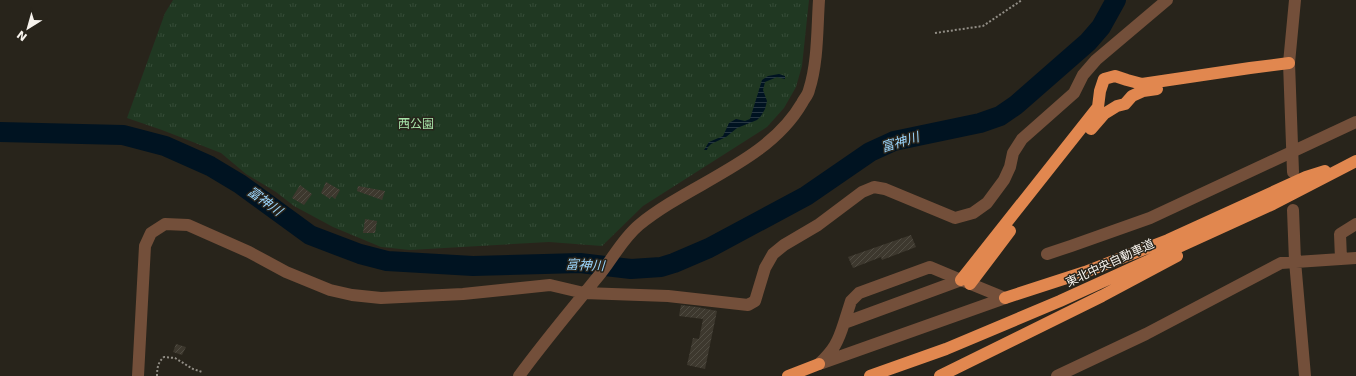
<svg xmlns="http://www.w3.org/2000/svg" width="1356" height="376" viewBox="0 0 1356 376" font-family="'DejaVu Sans','Noto Sans JP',sans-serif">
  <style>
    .park { fill: url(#park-tufts) }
    .water { fill: url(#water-rules) }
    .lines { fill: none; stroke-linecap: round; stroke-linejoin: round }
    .river { stroke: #001321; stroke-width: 20 }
    .building { fill: url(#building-hatch) }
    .path { stroke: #918d85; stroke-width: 2; stroke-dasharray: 2 2; stroke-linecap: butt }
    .minor { stroke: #734f3a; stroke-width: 12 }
    .highway { stroke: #e1874f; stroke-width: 12 }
    .labels { text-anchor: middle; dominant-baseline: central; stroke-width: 3; stroke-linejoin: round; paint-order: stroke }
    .park-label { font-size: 12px; fill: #a7e4a9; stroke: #28241b }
    .street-label { font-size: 12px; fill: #f7f3ed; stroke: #28241b }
    .water-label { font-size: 13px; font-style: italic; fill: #9bd5fc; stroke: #28241b }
  </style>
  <defs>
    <pattern id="park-tufts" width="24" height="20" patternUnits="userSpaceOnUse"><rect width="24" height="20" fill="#203822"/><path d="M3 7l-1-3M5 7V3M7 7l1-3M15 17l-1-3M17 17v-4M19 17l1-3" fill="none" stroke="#364c38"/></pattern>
    <pattern id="water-rules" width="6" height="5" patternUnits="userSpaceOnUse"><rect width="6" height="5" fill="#001321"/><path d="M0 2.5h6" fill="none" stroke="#263642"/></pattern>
    <pattern id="building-hatch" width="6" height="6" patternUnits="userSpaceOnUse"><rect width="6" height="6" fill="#3d382e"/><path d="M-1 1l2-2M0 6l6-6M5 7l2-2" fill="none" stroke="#504c42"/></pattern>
  </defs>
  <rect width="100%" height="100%" fill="#28241b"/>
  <path class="park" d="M 173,0 L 809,0 L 802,66 L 796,87 L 784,108 L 767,127 L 643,206 L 602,246 L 549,242 L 410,250 L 381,247 L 333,227 L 294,206 L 276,192 L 246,174 L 221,153 L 162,130 L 127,118 L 165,13 Z"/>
  <path class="water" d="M 779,74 L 785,76 L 785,79 L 777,77 L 765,82 L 763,90 L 767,101 L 765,109 L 761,116 L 757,120 L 737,128 L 726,137 L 711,144 L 708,147 L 707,150 L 704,150 L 709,142 L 723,136 L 729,123 L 736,119 L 745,121 L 750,119 L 762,80 L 768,76 Z"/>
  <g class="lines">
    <path class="river" d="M 0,132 L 123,135 L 165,146 L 210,166 L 240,184 L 310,235 L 360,254 L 387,261 L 473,266 L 580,263 L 631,269 L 661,267 L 674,263 L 709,248 L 806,196 L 870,152 L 894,141 L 980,123 L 1000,116 L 1016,105 L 1088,42 L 1101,27 L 1116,0"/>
  </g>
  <path class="building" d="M 326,182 L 340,190 L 335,199 L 331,196 L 330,199 L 321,193 Z
    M 300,185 L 312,194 L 304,205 L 292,198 Z
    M 358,186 L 385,191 L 382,200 L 357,191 Z
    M 365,219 L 377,221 L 375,233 L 363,233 Z
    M 911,235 L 916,247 L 882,260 L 881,257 L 853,268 L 848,257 Z
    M 681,305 L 697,307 L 717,311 L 705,369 L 687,365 L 693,338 L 699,339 L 703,319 L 679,316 Z
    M 176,344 L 186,347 L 182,355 L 173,352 Z"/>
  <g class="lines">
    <path class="path" d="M 935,33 L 983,26 L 1022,0
      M 157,376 C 157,368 158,362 164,357 L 175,358 L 193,369 L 202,372"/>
    <path class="minor" d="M 1293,172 L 1289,63 L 1295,0
      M 1293,210 L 1295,261 L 1305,376
      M 1047,254 L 1071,246 L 1150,218 L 1356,122
      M 1341,259 L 1340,234 L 1356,224
      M 844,323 L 851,301 L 859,293 L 930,267 L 961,280
      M 822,363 L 1005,298
      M 819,364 C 834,350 838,342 844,323 L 961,280 L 1005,298
      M 138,376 L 145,246 L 151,233 L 165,224 L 188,225 L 249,252 L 286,272 L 330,290 L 352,295 L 381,298 L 463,294 L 550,285 L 584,293 L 668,296 L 748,305 L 755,301 L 765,268 L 773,254 L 784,245 L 818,225 L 862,192 L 874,187 L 885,189 L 955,218 L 973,213 L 987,203 L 1004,180 L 1010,167 L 1013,153 L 1022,139 L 1074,93 L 1083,75 L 1096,60 L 1167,0
      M 519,376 C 543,343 570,311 596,279 C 611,262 621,240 639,225 C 690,183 768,162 802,103 C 804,99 808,95 809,90 C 818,62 817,29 819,0
      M 1057,376 L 1146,334 L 1281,263 L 1356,258"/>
    <path class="highway" d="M 1091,129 L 1104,114 L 1117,106 L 1125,104 L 1132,96 L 1143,91 L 1157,89
      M 961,280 L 1098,107 L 1100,91 L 1104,79 L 1115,76 L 1127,80 L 1142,84 L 1250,68 L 1289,63
      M 970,284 L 1010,231
      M 1005,298 L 1085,272 L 1168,240 L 1306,177 L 1325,171
      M 788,376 L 819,364
      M 870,376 L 946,349 L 1060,301 L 1273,204 L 1356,161
      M 940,376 L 1102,296 L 1177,256"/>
  </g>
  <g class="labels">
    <g class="park-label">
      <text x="416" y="124">西公園</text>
    </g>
    <g class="street-label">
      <text transform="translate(1110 263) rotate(-25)">東北中央自動車道</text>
    </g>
    <g class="water-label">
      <text transform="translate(900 142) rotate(-17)">富神川</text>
      <text transform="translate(265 201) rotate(36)">富神川</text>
      <text transform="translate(585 265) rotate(3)">富神川</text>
    </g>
  </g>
  <g transform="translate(28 28) rotate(217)" stroke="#28241b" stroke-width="3" paint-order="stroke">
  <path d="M0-3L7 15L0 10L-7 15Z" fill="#f7f3ed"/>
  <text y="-6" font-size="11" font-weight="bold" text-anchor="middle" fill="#f7f3ed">N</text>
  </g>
</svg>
